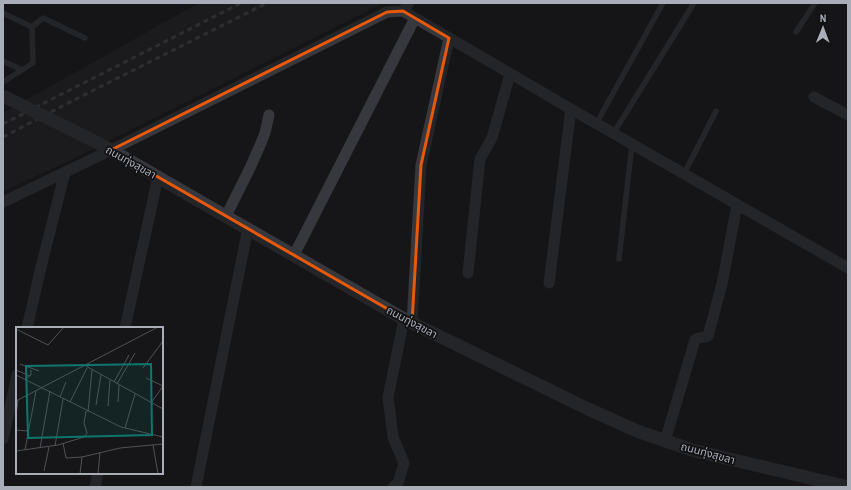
<svg xmlns="http://www.w3.org/2000/svg" width="851" height="490" viewBox="0 0 851 490" font-family="'Archivo Narrow','Noto Sans Thai',sans-serif">
  <style>
    .built { fill: #222225 }
    .lines { fill: none; stroke-linecap: round; stroke-linejoin: round }
    .service { stroke: #37383d; stroke-width: 5.5 }
    .minor { stroke: #37383d; stroke-width: 11 }
    .tertiary { stroke: #37383d; stroke-width: 13 }
    .rail { stroke: #4a4c52; stroke-width: 3; stroke-dasharray: 5 4; stroke-linecap: butt }
    .tertiary-bridge { stroke: #37383d; stroke-width: 13 }
    .marked { fill: none; stroke: #e8590c; stroke-width: 3; stroke-linejoin: round }
    .labels { text-anchor: middle; dominant-baseline: central; stroke-width: 3.5; stroke-linejoin: round; paint-order: stroke }
    .street-label { font-size: 11px; fill: #a8adb8; stroke: #111113 }
    .inset-road { fill: none; stroke: #505258; stroke-width: 1 }
    .view { fill: #0f766e; fill-opacity: 0.15; stroke: #0f766e; stroke-width: 2 }
    .inset-edge { fill: none; stroke: #a8adb8; stroke-width: 2 }
  </style>
  <rect width="100%" height="100%" fill="#161618"/>
  <path class="built" d="M 199,3 L 383,3 L 59,166 L 3,191 L 3,113 Z"/>
  <g class="lines">
    <path class="service" d="M 3,13 L 32,27
      M 32,27 L 43,18 L 85,38
      M 796,32 L 815,3
      M 3,61 L 22,70
      M 3,82 L 33,63 L 32,27
      M 596,124 L 663,3
      M 613,134 L 694,3
      M 684,174 L 716,111
      M 619,259 L 632,144"/>
    <path class="minor" d="M 403,11 L 409,3
      M 814,97 L 848,115
      M 3,202 L 111,150 L 387,12 L 403,11 L 571,109 L 848,268
      M 226,216 L 250,168 L 261,143 L 265,133 L 269,115
      M 294,255 L 415,18
      M 468,273 L 480,159 L 492,138 L 510,74
      M 549,283 L 571,109
      M 412,323 L 421,165 L 449,38
      M 27,328 L 41,267 L 65,172
      M 125,328 L 158,177
      M 3,439 L 17,375
      M 665,441 L 695,340 C 699,336 704,339 708,336 L 722,284 L 737,205
      M 95,487 L 98,473
      M 196,487 L 248,228
      M 393,487 L 398,483 L 404,463 L 393,437 L 388,397 L 404,319"/>
    <path class="tertiary" d="M 98,143 L 111,150 L 404,319 L 586,408 L 637,431 L 692,450 L 848,487"/>
    <path class="rail" d="M 3,124 L 241,3
      M 3,137 L 76,99 L 267,3"/>
    <path class="tertiary-bridge" d="M 5,97 L 98,143"/>
  </g>
  <path d="M0 0H851V490H0ZM 403,11 L 449,38 L 421,165 L 412,323 L 111,150 L 387,12 Z" fill="#161618" fill-opacity=".55" fill-rule="evenodd"/>
  <path class="marked" d="M 403,11 L 449,38 L 421,165 L 412,323 L 111,150 L 387,12 Z"/>
  <g class="labels">
    <g class="street-label">
      <text transform="translate(131 162) rotate(29)">ถนนทุ่งสุขลา</text>
      <text transform="translate(412 322) rotate(28)">ถนนทุ่งสุขลา</text>
      <text transform="translate(708 453) rotate(15)">ถนนทุ่งสุขลา</text>
    </g>
  </g>
  <g transform="translate(16 327)">
    <rect width="147" height="147" fill="#161618"/>
    <path class="inset-road" d="M 0,2 L 32,18 L 48,0M 4,37 L 23,44M 70,39 L 147,82M 127,41 L 147,14M 0,43 L 14,49M 0,48 L 105,100 L 147,110M 130,51 L 147,59M 9,52 L 15,48 L 15,43M 98,55 L 113,28M 101,57 L 119,26M 44,70 L 50,55M 0,74 L 142,0M 54,75 L 71,41M 102,75 L 103,58M 135,76 L 147,59M 80,78 L 85,48M 92,79 L 94,53M 72,85 L 76,43M 0,88 L 2,73M 109,101 L 119,67M 0,103 L 12,104M 47,116 L 50,131 L 66,130M 137,118 L 142,147M 39,119 L 47,72M 24,121 L 34,64M 9,123 L 20,64M 0,124 L 42,118 L 68,110 L 71,106 L 68,96 L 70,84M 28,144 L 33,120M 64,147 L 66,130 L 104,121 L 147,117M 82,147 L 84,125"/>
    <path class="view" d="M 135,37 L 136,108 L 12,111 L 10,39 Z"/>
    <rect width="147" height="147" class="inset-edge"/>
  </g>
  <rect width="851" height="490" fill="none" stroke="#a8adb8" stroke-width="8"/>
  <g transform="translate(823 28) rotate(1)" stroke="#111113" stroke-width="3" paint-order="stroke">
  <path d="M0-3L7 15L0 10L-7 15Z" fill="#a8adb8"/>
  <text y="-6" font-size="11" font-weight="bold" text-anchor="middle" fill="#a8adb8">N</text>
  </g>
</svg>
